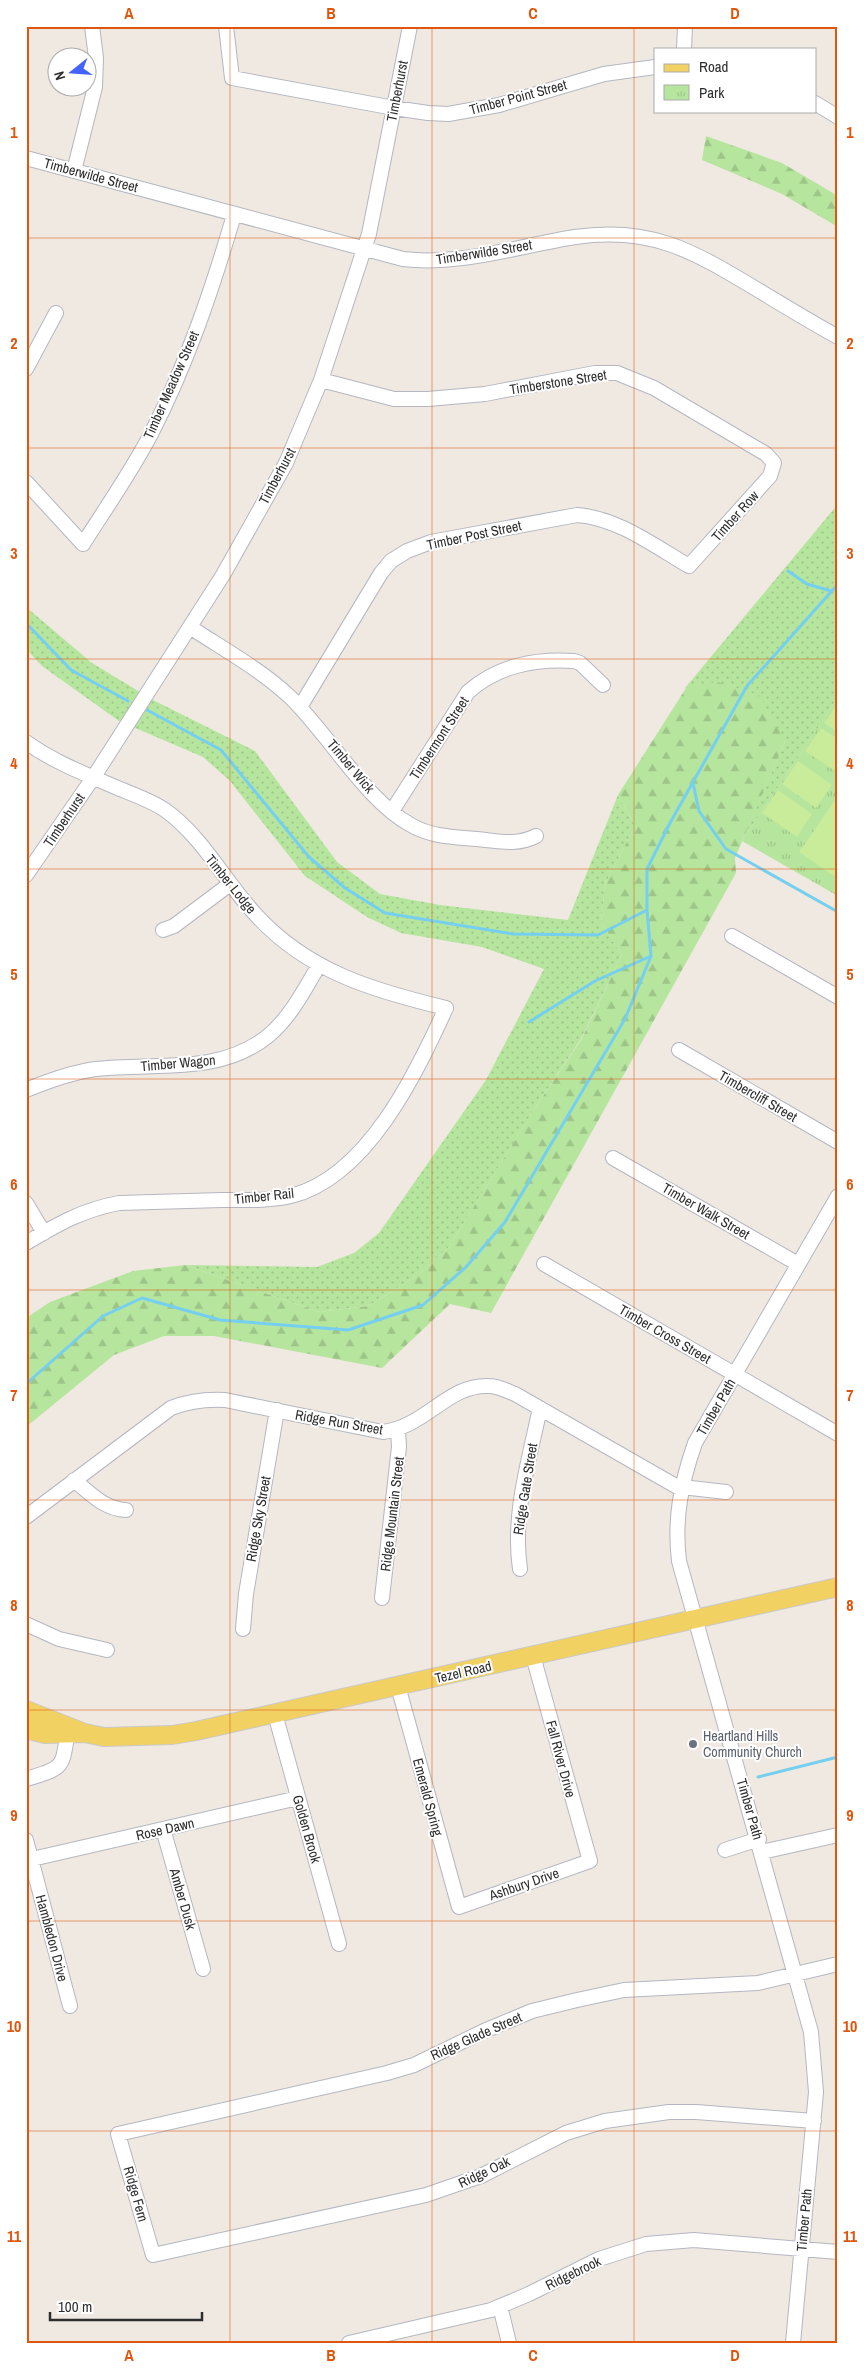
<svg xmlns="http://www.w3.org/2000/svg" width="864" height="2369" viewBox="0 0 864 2369" font-family="'Archivo Narrow',sans-serif">
  <style>
    .grass { fill: url(#grass-dots) }
    .forest { fill: url(#forest-firs) }
    .park { fill: url(#park-tufts) }
    .pitch { fill: #c9ec9a }
    .lines { fill: none; stroke-linecap: round; stroke-linejoin: round }
    .stream { stroke: #75cff0; stroke-width: 3 }
    .minor-casing { stroke: #b4b7c1; stroke-width: 16 }
    .major-casing { stroke: #c9c9c9; stroke-width: 20 }
    .minor { stroke: #fff; stroke-width: 14 }
    .major { stroke: #f2d163; stroke-width: 18 }
    .grid { fill: none; stroke: #df570e; stroke-width: 1; stroke-opacity: 0.55 }
    .worship-dot { fill: #6b7280; stroke: #fff; stroke-width: 2 }
    .labels { text-anchor: middle; dominant-baseline: central; stroke-width: 4; stroke-linejoin: round; paint-order: stroke }
    .street-label { font-size: 14px; fill: #2e2e2e; stroke: #fff }
    .worship-label { font-size: 14px; fill: #5b616d; stroke: #fff; text-anchor: start }
    .neatline { fill: none; stroke: #df570e; stroke-width: 2 }
    .grid-label { font-size: 16px; text-anchor: middle; font-weight: bold; fill: #df570e }
  </style>
  <defs>
    <pattern id="grass-dots" width="8" height="8" patternUnits="userSpaceOnUse" patternTransform="scale(1.25)"><rect width="8" height="8" fill="#b6e59e"/><path d="M2 2h.1M6 6h.1" fill="none" stroke="#9dc588" stroke-width="1.8" stroke-linecap="round"/></pattern>
    <pattern id="forest-firs" width="22" height="20" patternUnits="userSpaceOnUse" patternTransform="scale(1.25)"><rect width="22" height="20" fill="#b6e59e"/><path d="M5 1l3.5 6h-7zM16 11l3.5 6h-7z" fill="#9dc588"/></pattern>
    <pattern id="park-tufts" width="24" height="20" patternUnits="userSpaceOnUse" patternTransform="scale(1.25)"><rect width="24" height="20" fill="#b6e59e"/><path d="M3 7l-1-3M5 7V3M7 7l1-3M15 17l-1-3M17 17v-4M19 17l1-3" fill="none" stroke="#9dc588"/></pattern>
  </defs>
  <rect width="100%" height="100%" fill="#efe9e1"/>
  <path class="grass" d="M 838,504 L 838,698 L 742,841 L 785,741 L 718,682 L 685,688 Z
    M 26,607 L 92,663 L 153,700 L 255,751 L 337,862 L 380,894 L 440,905 L 568,920 L 618,795 L 635,826 L 605,884 L 601,922 L 622,955 L 581,1039 L 533,1111 L 449,1247 L 419,1274 L 369,1306 L 319,1312 L 185,1265 L 317,1267 L 354,1253 L 379,1233 L 486,1080 L 544,969 L 482,947 L 401,933 L 367,917 L 305,876 L 230,781 L 203,757 L 119,721 L 42,666 L 26,649 Z"/>
  <path class="forest" d="M 706,136 L 782,163 L 838,196 L 838,227 L 782,194 L 702,160 Z
    M 718,682 L 759,695 L 785,741 L 735,858 L 736,873 L 491,1313 L 450,1304 L 382,1368 L 214,1336 L 164,1336 L 114,1355 L 26,1427 L 26,1318 L 50,1302 L 133,1271 L 185,1265 L 319,1312 L 369,1306 L 419,1274 L 449,1247 L 533,1111 L 581,1040 L 622,955 L 601,922 L 605,884 L 635,826 L 618,795 L 688,685 Z"/>
  <path class="park" d="M 838,698 L 838,896 L 742,841 Z"/>
  <path class="pitch" d="M 838,703 L 838,732 L 824,723 Z
    M 821,728 L 838,739 L 838,773 L 805,751 Z
    M 798,761 L 832,785 L 816,808 L 782,784 Z
    M 778,790 L 812,814 L 797,837 L 762,813 Z
    M 838,796 L 838,871 L 834,876 L 799,852 Z"/>
  <g class="lines">
    <path class="stream" d="M 788,571 L 807,584 L 831,591
      M 26,623 L 71,670 L 128,701
      M 147,710 L 221,750 L 309,857 L 345,888 L 385,913 L 513,934 L 598,935 L 647,910
      M 693,783 L 699,811 L 726,849 L 838,912
      M 529,1022 L 595,981 L 651,956
      M 26,1384 L 103,1316 L 142,1298 L 220,1320 L 348,1330 L 423,1305 L 466,1267 L 505,1222 L 625,1019 L 651,956 L 647,910 L 647,869 L 670,823 L 747,686 L 838,584
      M 758,1777 L 838,1757"/>
    <defs>
      <path id="minor" d="M 226,26 L 232,78 L 394,108 L 428,113 L 448,114 L 499,105 L 604,74 L 655,67
        M 684,49 L 685,26
        M 815,103 L 838,117
        M 26,158 L 403,259 C 461,266 518,246 575,237 C 650,226 691,250 753,287 C 781,304 809,321 838,337
        M 74,171 L 95,87 L 96,58 L 92,26
        M 26,369 L 56,313
        M 26,482 L 83,544 C 106,508 131,472 151,434 C 187,364 212,290 234,215
        M 190,627 C 223,649 260,669 289,696 C 328,733 366,801 411,825 C 431,837 455,837 477,839 C 499,841 516,846 536,836
        M 300,707 L 381,573 L 391,561 L 407,551 L 431,542 L 577,515 C 618,518 654,546 689,566 L 770,476 L 774,463 L 766,454 L 654,388 L 617,373 L 595,373 L 485,394 L 428,399 L 394,399 L 321,380
        M 26,742 C 55,763 88,775 120,789 C 135,795 152,801 165,810 C 203,837 225,882 256,915 C 308,972 375,991 446,1008 C 416,1074 367,1177 291,1196 C 269,1201 245,1200 222,1200 C 188,1201 154,1202 119,1203 C 82,1210 58,1224 26,1243
        M 392,811 L 468,692 C 497,666 536,658 574,661 L 580,663 L 603,685
        M 26,875 L 93,778 L 223,575 L 286,463 L 321,380 L 369,234 L 410,26
        M 163,930 L 174,926 L 230,884
        M 732,936 L 838,997
        M 679,1050 L 838,1142
        M 26,1090 C 48,1081 72,1072 96,1069 C 155,1062 218,1076 268,1036 C 290,1018 305,989 319,965
        M 613,1158 L 798,1264
        M 26,1203 L 44,1233
        M 544,1264 L 838,1434
        M 74,1480 C 90,1493 104,1509 126,1510
        M 682,1487 L 726,1492
        M 26,1517 L 171,1408 C 189,1401 206,1399 225,1400 L 383,1432 C 427,1426 448,1384 489,1386 C 498,1386 507,1391 515,1394 L 681,1489
        M 520,1569 C 512,1515 529,1461 540,1408
        M 382,1598 L 399,1447 L 398,1430
        M 26,1624 L 59,1639 L 107,1650
        M 243,1629 L 246,1594 L 277,1410
        M 398,1686 L 459,1907 L 590,1861 L 533,1656
        M 275,1714 L 339,1944
        M 26,1779 C 68,1767 61,1767 69,1726
        M 163,1829 L 203,1969
        M 26,1840 L 70,2006
        M 725,1850 L 759,1839
        M 762,1852 L 838,1835
        M 32,1859 L 298,1798
        M 814,2121 L 696,2112 L 669,2112 L 605,2121 L 566,2133 L 481,2176 L 426,2195 L 153,2255 L 118,2134 L 387,2073 L 414,2065 L 484,2031 L 532,2011 L 577,2000 L 624,1990 L 758,1983 L 838,1964
        M 500,2306 L 509,2343
        M 349,2343 L 491,2310 L 529,2294 L 599,2259 L 646,2244 L 694,2240 L 838,2252
        M 793,2343 L 816,2092 L 811,2032 L 679,1561 C 674,1519 681,1483 695,1443 L 838,1196"/>
      <path id="major" d="M 26,1710 L 82,1732
        M 26,1729 L 45,1734 L 85,1733 L 104,1737 L 172,1735 L 196,1731 L 838,1587"/>
    </defs>
    <use href="#minor" class="minor-casing"/>
    <use href="#major" class="major-casing"/>
    <use href="#minor" class="minor"/>
    <use href="#major" class="major"/>
  </g>
  <path class="grid" d="M 230,26 L 230,2343M 432,26 L 432,2343M 634,26 L 634,2343M 26,238 L 838,238M 26,448 L 838,448M 26,659 L 838,659M 26,869 L 838,869M 26,1079 L 838,1079M 26,1290 L 838,1290M 26,1500 L 838,1500M 26,1710 L 838,1710M 26,1921 L 838,1921M 26,2131 L 838,2131"/>
  <circle class="worship-dot" cx="693" cy="1744" r="5"/>
  <g class="labels">
    <g class="street-label">
      <text transform="translate(397 91) rotate(-79)">Timberhurst</text>
      <text transform="translate(518 97) rotate(-15)">Timber Point Street</text>
      <text transform="translate(91 175) rotate(15)">Timberwilde Street</text>
      <text transform="translate(484 252) rotate(-9)">Timberwilde Street</text>
      <text transform="translate(558 382) rotate(-9)">Timberstone Street</text>
      <text transform="translate(171 385) rotate(-66)">Timber Meadow Street</text>
      <text transform="translate(277 476) rotate(-62)">Timberhurst</text>
      <text transform="translate(735 516) rotate(-48)">Timber Row</text>
      <text transform="translate(474 535) rotate(-12)">Timber Post Street</text>
      <text transform="translate(439 738) rotate(-57)">Timbermont Street</text>
      <text transform="translate(351 766) rotate(50)">Timber Wick</text>
      <text transform="translate(64 820) rotate(-56)">Timberhurst</text>
      <text transform="translate(231 884) rotate(51)">Timber Lodge</text>
      <text transform="translate(178 1063) rotate(-5)">Timber Wagon</text>
      <text transform="translate(758 1096) rotate(30)">Timbercliff Street</text>
      <text transform="translate(264 1196) rotate(-6)">Timber Rail</text>
      <text transform="translate(706 1211) rotate(30)">Timber Walk Street</text>
      <text transform="translate(665 1334) rotate(30)">Timber Cross Street</text>
      <text transform="translate(716 1407) rotate(-60)">Timber Path</text>
      <text transform="translate(339 1422) rotate(10)">Ridge Run Street</text>
      <text transform="translate(525 1489) rotate(-81)">Ridge Gate Street</text>
      <text transform="translate(392 1514) rotate(-83)">Ridge Mountain Street</text>
      <text transform="translate(258 1519) rotate(-80)">Ridge Sky Street</text>
      <text transform="translate(463 1672) rotate(-13)">Tezel Road</text>
      <text transform="translate(561 1759) rotate(75)">Fall River Drive</text>
      <text transform="translate(428 1797) rotate(75)">Emerald Spring</text>
      <text transform="translate(750 1809) rotate(74)">Timber Path</text>
      <text transform="translate(165 1829) rotate(-13)">Rose Dawn</text>
      <text transform="translate(307 1829) rotate(74)">Golden Brook</text>
      <text transform="translate(524 1884) rotate(-19)">Ashbury Drive</text>
      <text transform="translate(183 1899) rotate(74)">Amber Dusk</text>
      <text transform="translate(52 1938) rotate(75)">Hambledon Drive</text>
      <text transform="translate(476 2036) rotate(-24)">Ridge Glade Street</text>
      <text transform="translate(484 2172) rotate(-25)">Ridge Oak</text>
      <text transform="translate(136 2194) rotate(74)">Ridge Fern</text>
      <text transform="translate(804 2220) rotate(-85)">Timber Path</text>
      <text transform="translate(573 2273) rotate(-26)">Ridgebrook</text>
    </g>
    <g class="worship-label">
      <text x="703" y="1736">Heartland Hills<tspan x="703" dy="16">Community Church</tspan></text>
    </g>
  </g>
  <rect width="864" height="2369" fill="none" stroke="#ffffff" stroke-width="55"/>
  <rect x="654" y="48" width="162" height="65" fill="#ffffff" stroke="#ababab"/>
  <rect x="664" y="64" width="25" height="8" fill="#f2d163" stroke="#ababab"/>
  <text x="699" y="72" font-size="15" fill="#2e2e2e">Road</text>
  <rect x="664" y="85" width="25" height="15" fill="url(#park-tufts)" stroke="#ababab"/>
  <text x="699" y="98" font-size="15" fill="#2e2e2e">Park</text>
  <g transform="translate(72 72) rotate(253)"><circle r="24" fill="#ffffff" stroke="#ababab"/>
  <path d="M0-4L9 19L0 12L-9 19Z" fill="#4264fb"/>
  <text y="-8" font-size="14" font-weight="bold" text-anchor="middle" fill="#2e2e2e">N</text>
  </g>
  <path d="M50 2312v8h152v-8" fill="none" stroke="#2e2e2e" stroke-width="2.5"/>
  <text x="58" y="2312" font-size="15" fill="#2e2e2e" stroke="#ffffff" stroke-width="4" paint-order="stroke">100 m</text>
  <rect x="28" y="28" width="808" height="2314" class="neatline"/>
  <g class="grid-label">
    <text x="129" y="19">A</text>
    <text x="331" y="19">B</text>
    <text x="533" y="19">C</text>
    <text x="735" y="19">D</text>
    <text x="14" y="138">1</text>
    <text x="850" y="138">1</text>
    <text x="14" y="349">2</text>
    <text x="850" y="349">2</text>
    <text x="14" y="559">3</text>
    <text x="850" y="559">3</text>
    <text x="14" y="769">4</text>
    <text x="850" y="769">4</text>
    <text x="14" y="980">5</text>
    <text x="850" y="980">5</text>
    <text x="14" y="1190">6</text>
    <text x="850" y="1190">6</text>
    <text x="14" y="1401">7</text>
    <text x="850" y="1401">7</text>
    <text x="14" y="1611">8</text>
    <text x="850" y="1611">8</text>
    <text x="14" y="1821">9</text>
    <text x="850" y="1821">9</text>
    <text x="14" y="2032">10</text>
    <text x="850" y="2032">10</text>
    <text x="14" y="2242">11</text>
    <text x="850" y="2242">11</text>
    <text x="129" y="2361">A</text>
    <text x="331" y="2361">B</text>
    <text x="533" y="2361">C</text>
    <text x="735" y="2361">D</text>
  </g>
</svg>
